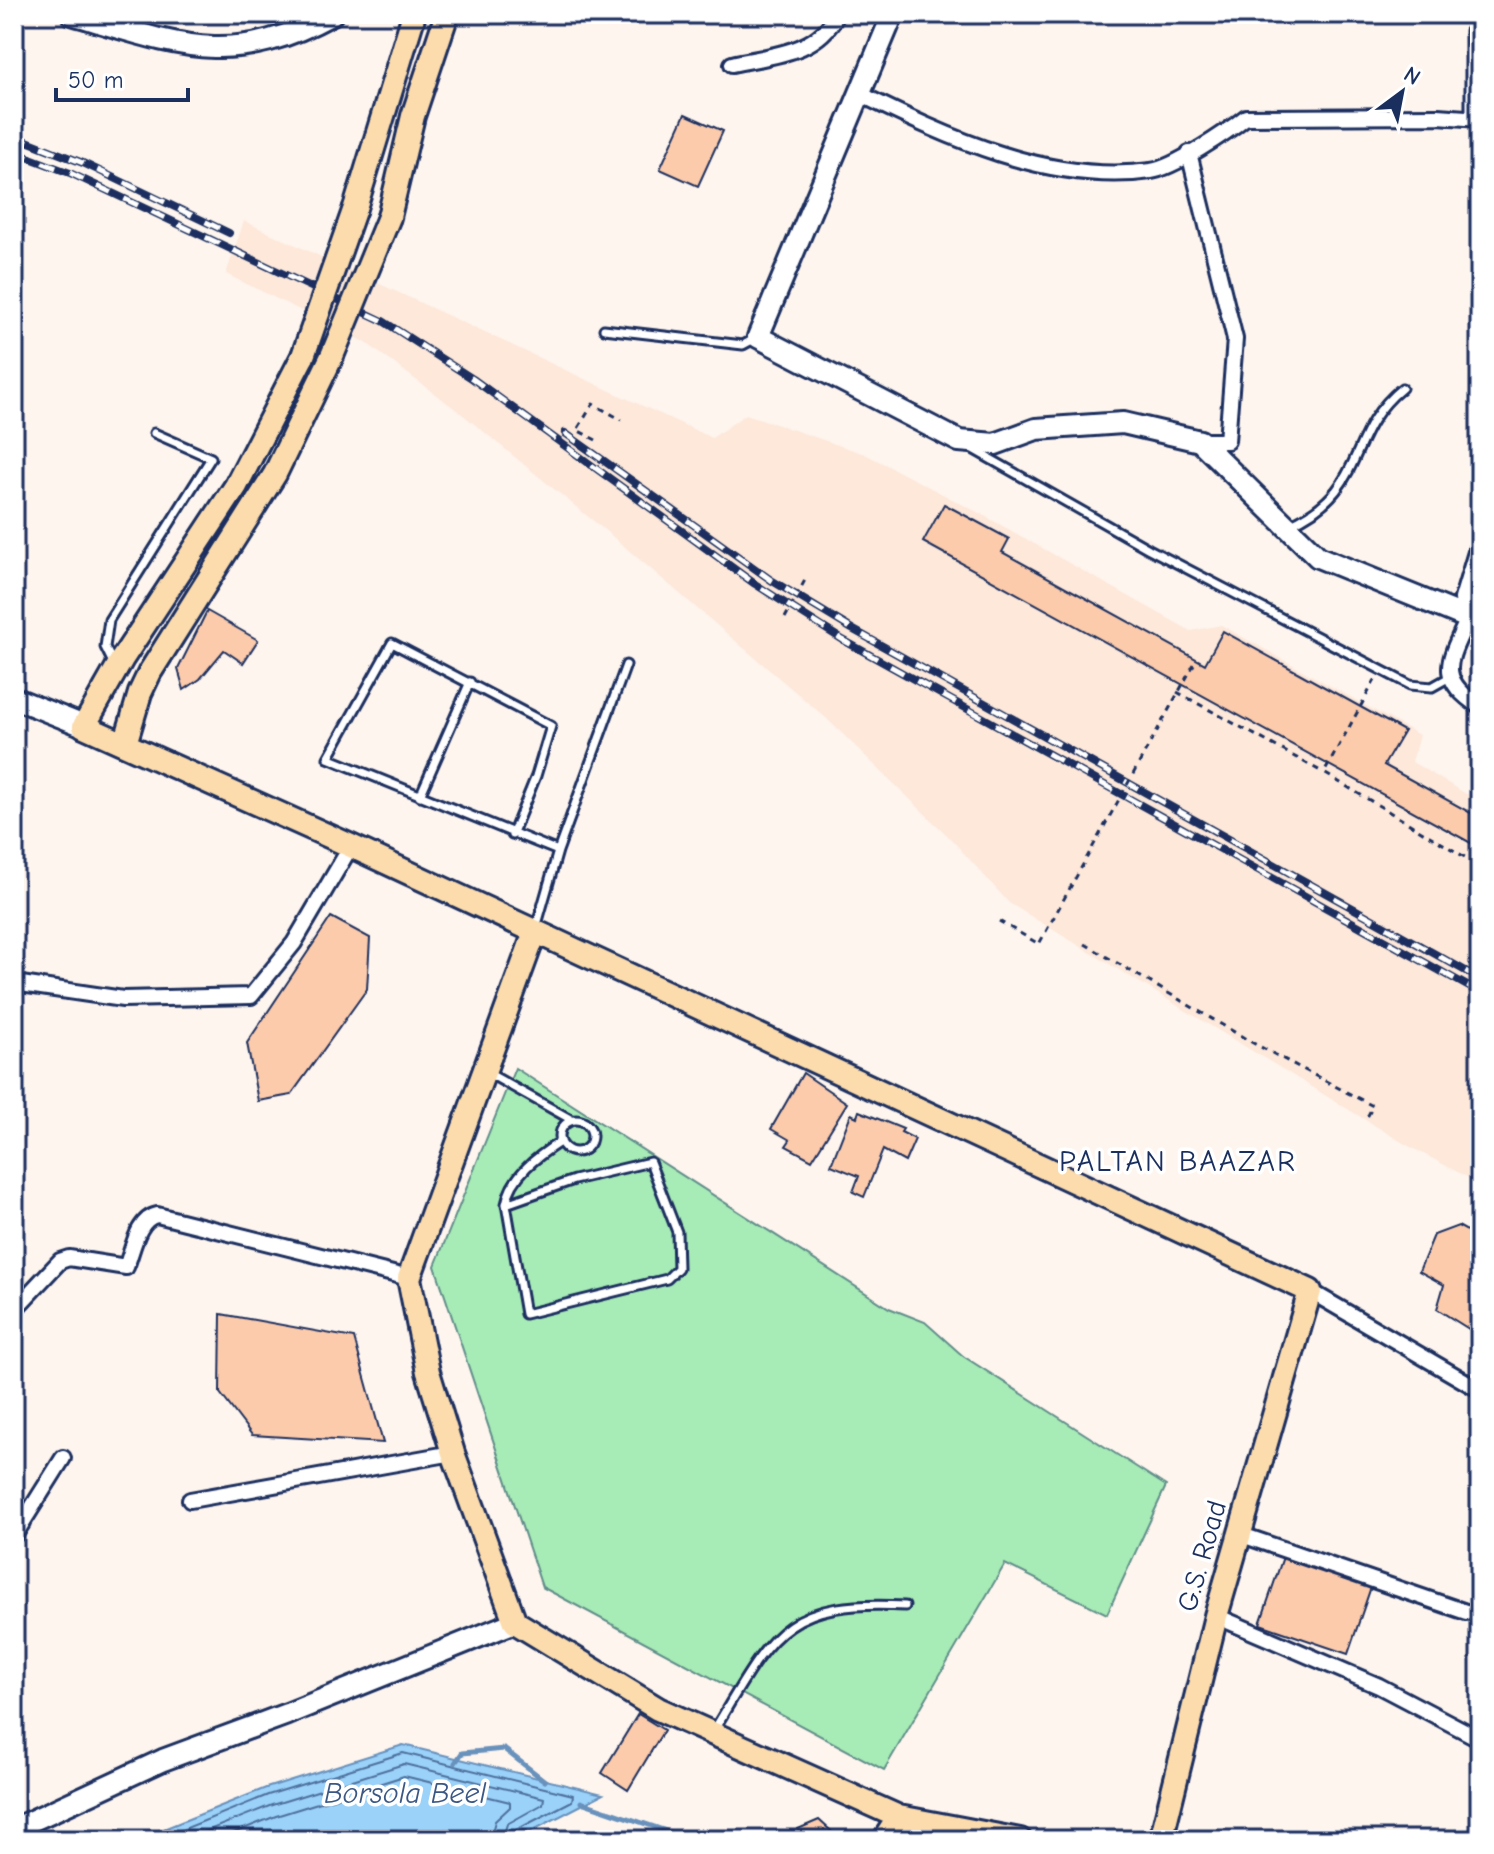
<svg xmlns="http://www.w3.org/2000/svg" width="1494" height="1854" viewBox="0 0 1494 1854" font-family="'Comic Neue',sans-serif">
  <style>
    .built { fill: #fde8da }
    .green { fill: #a7ebb6; stroke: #618d8a; stroke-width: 2 }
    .water { fill: #9bd2fa; stroke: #6891bc; stroke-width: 2 }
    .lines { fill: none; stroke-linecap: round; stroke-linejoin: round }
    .shore { stroke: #4e709c; stroke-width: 2 }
    .stream { stroke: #6891bc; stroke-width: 5 }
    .building { fill: #fccbab; stroke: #1b2f5e; stroke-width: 2 }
    .lane-casing { stroke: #1b2f5e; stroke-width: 13 }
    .street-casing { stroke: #1b2f5e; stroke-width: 20 }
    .secondary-casing { stroke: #1b2f5e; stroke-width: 26 }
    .primary-casing { stroke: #1b2f5e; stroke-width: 28 }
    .path { stroke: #1b2f5e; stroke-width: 3; stroke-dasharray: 6 6; stroke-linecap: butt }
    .lane { stroke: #fff; stroke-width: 7 }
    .street { stroke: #fff; stroke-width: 14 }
    .secondary { stroke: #fff; stroke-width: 20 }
    .primary { stroke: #fcdcac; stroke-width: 22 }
    .rail-casing { stroke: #1b2f5e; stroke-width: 8 }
    .rail { stroke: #fff; stroke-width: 5; stroke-dasharray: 15; stroke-linecap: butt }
    .primary-bridge-casing { stroke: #1b2f5e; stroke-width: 28; stroke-linecap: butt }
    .path-bridge { stroke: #1b2f5e; stroke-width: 3; stroke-dasharray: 6 6; stroke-linecap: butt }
    .primary-bridge { stroke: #fcdcac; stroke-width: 22 }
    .labels { text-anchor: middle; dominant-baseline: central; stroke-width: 7; stroke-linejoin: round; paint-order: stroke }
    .street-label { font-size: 28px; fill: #1b2f5e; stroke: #fff }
    .neighbourhood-label { font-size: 30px; letter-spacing: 2px; fill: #1b2f5e; stroke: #fff }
    .water-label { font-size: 30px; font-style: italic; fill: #3b5885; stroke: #fff }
  </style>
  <rect width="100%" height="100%" fill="#fef5ee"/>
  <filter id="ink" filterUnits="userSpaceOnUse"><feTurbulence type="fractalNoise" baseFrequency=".0125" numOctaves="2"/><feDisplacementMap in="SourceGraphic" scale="16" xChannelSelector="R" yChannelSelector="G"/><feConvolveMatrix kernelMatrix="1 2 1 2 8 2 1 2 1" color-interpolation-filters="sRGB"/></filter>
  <g filter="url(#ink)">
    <path class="built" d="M 244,221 L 712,438 L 746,414 L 865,454 L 983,515 L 1191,631 L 1221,625 L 1419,735 L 1412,762 L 1480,802 L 1480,1184 L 1405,1144 L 1009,903 L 950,838 L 826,718 L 613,537 L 462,414 L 365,342 L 226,274 Z"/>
    <path class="green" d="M 515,1068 L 889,1308 L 925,1322 L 963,1356 L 1166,1486 L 1107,1614 L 1005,1564 L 884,1770 L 542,1587 L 435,1266 Z"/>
    <path class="water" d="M 403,1745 L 603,1794 L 514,1840 L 136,1840 L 266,1788 Z"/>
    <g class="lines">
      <path class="shore" d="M 157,1840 L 268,1795 L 403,1753 L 573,1795 L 572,1801 L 516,1830 L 512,1840
        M 184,1840 L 272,1805 L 404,1764 L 544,1798 L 543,1804 L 507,1824 L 502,1840
        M 216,1840 L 276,1816 L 404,1776 L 510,1802 L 510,1807 L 495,1821 L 490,1840"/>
      <path class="stream" d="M 455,1763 L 462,1753 L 504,1749 L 545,1781
        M 581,1802 L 693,1840"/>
    </g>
    <path class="building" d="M 685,114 L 723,131 L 698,186 L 660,169 Z
      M 944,504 L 1009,539 L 1002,552 L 1205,664 L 1223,631 L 1404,731 L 1384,765 L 1480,818 L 1480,848 L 923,542 Z
      M 207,611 L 258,640 L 243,663 L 224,650 L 200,679 L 184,690 L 178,669 Z
      M 331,917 L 370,938 L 367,989 L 291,1095 L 258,1101 L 247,1043 Z
      M 803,1073 L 847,1103 L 812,1160 L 786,1146 L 790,1140 L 771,1129 Z
      M 859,1111 L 903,1129 L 901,1132 L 915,1139 L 905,1162 L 883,1150 L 864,1197 L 853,1192 L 859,1176 L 831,1165 L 851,1114 L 857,1117 Z
      M 1458,1226 L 1480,1238 L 1480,1336 L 1437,1309 L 1444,1285 L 1419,1271 L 1434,1235 Z
      M 221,1314 L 354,1338 L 383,1443 L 252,1435 L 220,1393 Z
      M 1285,1551 L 1373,1581 L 1348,1654 L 1260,1624 Z
      M 638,1714 L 664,1730 L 628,1790 L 602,1773 Z
      M 819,1820 L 841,1840 L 804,1840 L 798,1829 Z"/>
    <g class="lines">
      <defs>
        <path id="lane" d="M 1470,31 L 1470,118
          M 604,329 L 743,345 L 756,338
          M 971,448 L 1149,549 L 1410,685 L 1432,687 L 1448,678
          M 1289,525 C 1369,489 1344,435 1402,388
          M 113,663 L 105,647 L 109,620 L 211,458 L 154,433
          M 420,796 L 470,682
          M 512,835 L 536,776 L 551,726 L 392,643 L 328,758 L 558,851
          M 536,928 L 558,851 L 626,665
          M 488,1073 L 572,1120
          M560 1136a16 16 0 1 1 32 0a16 16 0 1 1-32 0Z
          M 506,1204 L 574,1180 L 650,1162 L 677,1232 L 678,1268 L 667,1279 L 525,1314 L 506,1204 C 511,1175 538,1156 561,1141
          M 714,1730 C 771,1635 783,1599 905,1606"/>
        <path id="street" d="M 732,64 C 772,55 817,54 837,14
          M 860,94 C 947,137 1050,185 1151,171 C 1174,168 1227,132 1246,117 L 1438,116 L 1480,119
          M 1189,153 L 1235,339 L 1227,441 L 1200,441
          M 1468,618 C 1450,660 1434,677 1480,707
          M 14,983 L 123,999 L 251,996 L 294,943 L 351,846
          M 1310,1291 L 1480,1390
          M 14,1310 L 60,1261 L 69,1258 L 126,1267 C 133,1250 137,1219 157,1215 L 409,1278
          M 190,1500 L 453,1453
          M 1239,1534 L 1466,1612
          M 14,1536 L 63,1458
          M 1216,1616 L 1379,1686 L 1480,1739
          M 1479,1840 L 1480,1839"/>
        <path id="secondary" d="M 72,14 C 175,44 230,70 332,14
          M 893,14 L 758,337 L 959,441 L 995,444 L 1036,429 L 1123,423 L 1200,441 L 1318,557 L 1468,618
          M 1468,618 L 1465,599 L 1480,549
          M 14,698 L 84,726
          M 14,1829 L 163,1760 L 287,1714 L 515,1622"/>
        <path id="primary" d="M 355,208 L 414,14
          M 389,217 L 413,116 L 447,14
          M 303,356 L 236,486 L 122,659 L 84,726 L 351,846 L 1310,1291 L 1216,1616 L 1161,1840
          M 125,744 L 140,693 L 150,672 L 275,474 L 332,356
          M 535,932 L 409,1278 L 428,1372 L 453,1453 L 515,1622 L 658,1709 L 899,1817 L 1020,1840
          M 884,1840 L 899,1817"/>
      </defs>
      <use href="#lane" class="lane-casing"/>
      <use href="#street" class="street-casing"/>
      <use href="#secondary" class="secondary-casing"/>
      <use href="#primary" class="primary-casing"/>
      <path class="path" d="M 596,440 L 577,430 L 593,404 L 622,420
        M 785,618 L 805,580
        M 1375,680 L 1324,773 L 1480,866
        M 1177,692 L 1324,773
        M 1085,944 L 1253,1043 L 1373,1106 L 1365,1121"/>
      <use href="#lane" class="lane"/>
      <use href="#street" class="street"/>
      <use href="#secondary" class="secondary"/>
      <use href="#primary" class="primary"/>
      <defs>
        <path id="rail" d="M 14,136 L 83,163 L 229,233
          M 14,152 L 70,173 L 383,321 L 473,379 L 755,584 L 843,640 L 1480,993
          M 565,433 L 771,580 L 852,629 L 1480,979"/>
      </defs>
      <use href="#rail" class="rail-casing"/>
      <use href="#rail" class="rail"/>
      <defs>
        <path id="primary-bridge" d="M 303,356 L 355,208
          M 332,356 L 389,217"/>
      </defs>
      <use href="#primary-bridge" class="primary-bridge-casing"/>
      <path class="path-bridge" d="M 999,921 L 1039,944 L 1194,664"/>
      <use href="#primary-bridge" class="primary-bridge"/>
    </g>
  </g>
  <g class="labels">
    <g class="street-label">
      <text transform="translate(1202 1556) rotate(-74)">G.S. Road</text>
    </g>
    <g class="neighbourhood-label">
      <text x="1178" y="1161">PALTAN BAAZAR</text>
    </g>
    <g class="water-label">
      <text x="405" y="1793">Borsola Beel</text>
    </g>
  </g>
  <rect width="1494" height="1854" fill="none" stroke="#fff" stroke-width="48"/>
  <rect x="24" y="24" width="1446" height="1806" fill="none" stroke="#1b2f5e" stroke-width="3" filter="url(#ink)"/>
  <g transform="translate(1402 92) rotate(32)" stroke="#ffffff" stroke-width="6" paint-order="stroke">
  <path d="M0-6L14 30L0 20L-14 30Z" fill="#1b2f5e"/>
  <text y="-12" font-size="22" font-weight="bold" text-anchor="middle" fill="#1b2f5e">N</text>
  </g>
  <path d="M56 88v12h132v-12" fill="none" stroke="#1b2f5e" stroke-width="4"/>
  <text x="68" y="88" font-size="24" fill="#1b2f5e" stroke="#ffffff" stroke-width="6" paint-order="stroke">50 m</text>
</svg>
